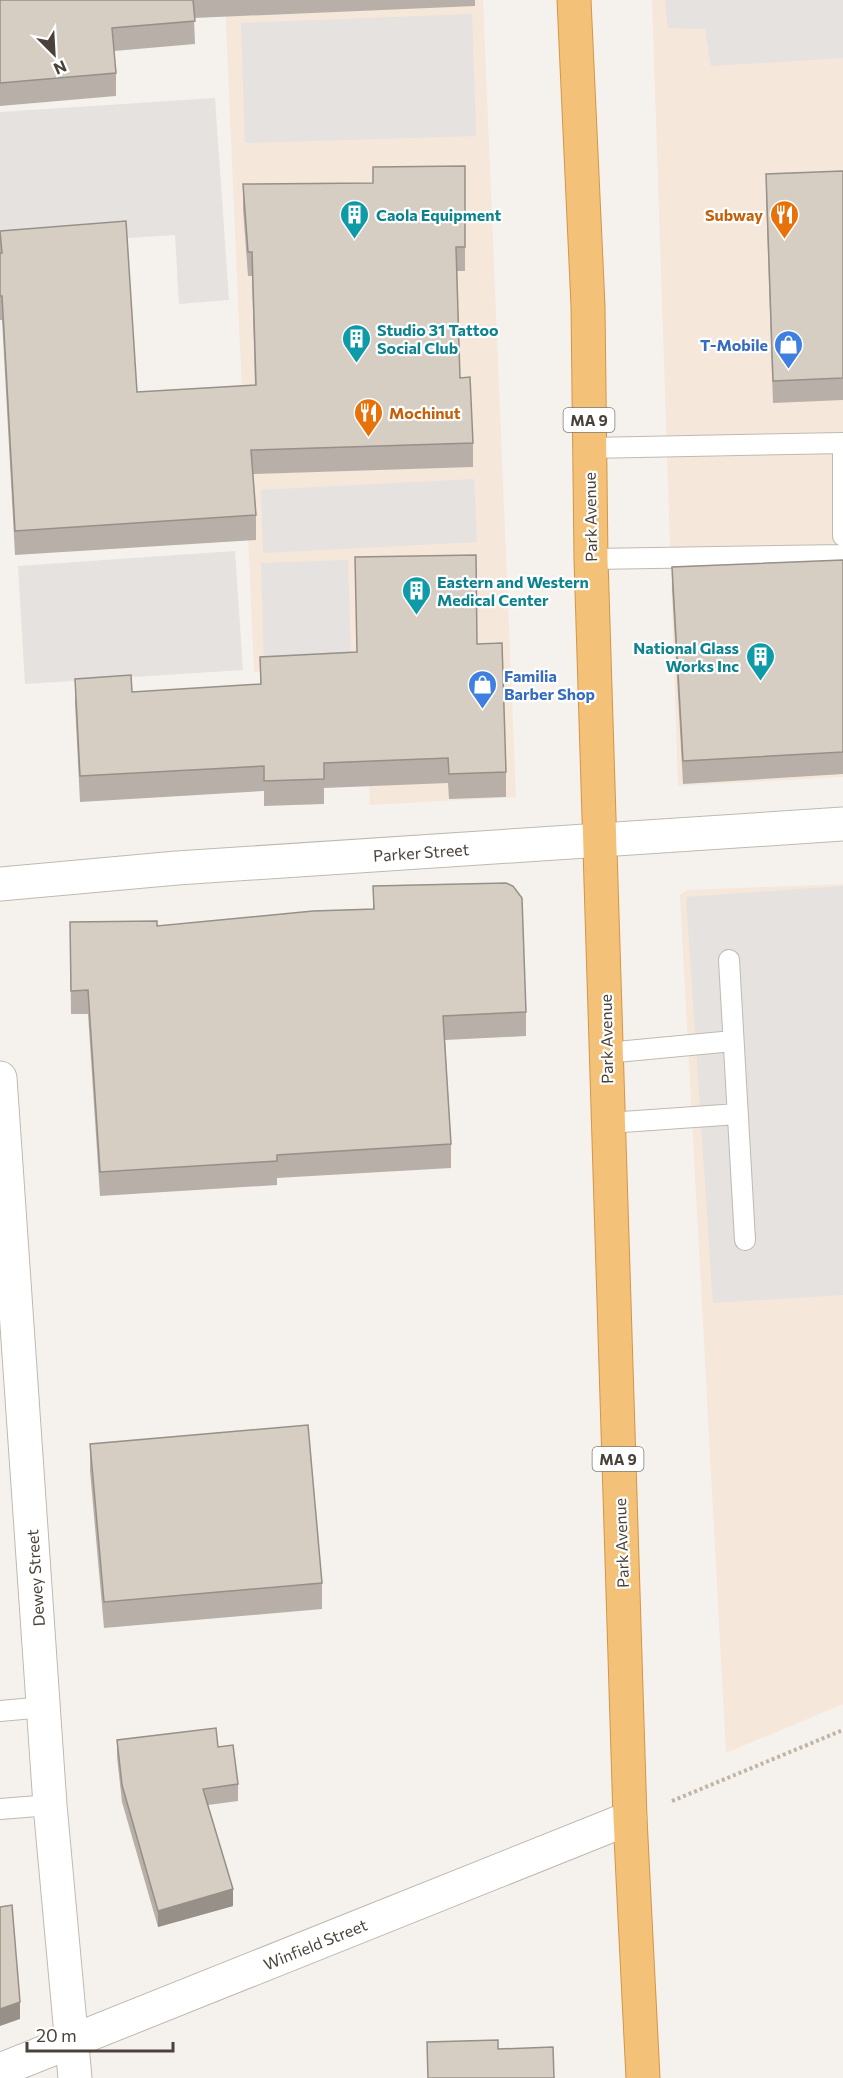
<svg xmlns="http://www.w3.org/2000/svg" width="843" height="2078" viewBox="0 0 843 2078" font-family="Commissioner,sans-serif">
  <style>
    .commercial { fill: #f5e7da }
    .parking { fill: #e5e2e0 }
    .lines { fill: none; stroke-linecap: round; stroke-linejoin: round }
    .lane-casing { stroke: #c0b9af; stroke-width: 22 }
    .street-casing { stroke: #c0b9af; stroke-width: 35 }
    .highway-casing { stroke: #d49548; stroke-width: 35 }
    .path { stroke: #c1b4a2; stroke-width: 4; stroke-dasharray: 3 3; stroke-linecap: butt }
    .lane { stroke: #fff; stroke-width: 20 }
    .street { stroke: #fff; stroke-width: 33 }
    .highway { stroke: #f4c178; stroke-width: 33 }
    .wall { fill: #b8b0a8 }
    .shaded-wall { fill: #969088 }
    .building { fill: #d6cdc3; stroke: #969088; stroke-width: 1.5 }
    .labels { text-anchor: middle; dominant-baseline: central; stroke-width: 4.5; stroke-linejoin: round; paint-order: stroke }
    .shield { fill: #fff; stroke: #807b75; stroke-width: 1.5 }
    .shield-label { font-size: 15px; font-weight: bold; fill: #4a423a }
    .culture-label { font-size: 16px; font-weight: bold; fill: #0d838f; stroke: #fff; text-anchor: start }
    .food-label { font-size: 16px; font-weight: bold; fill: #c56008; stroke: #fff; text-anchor: end }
    .shop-label { font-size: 16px; font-weight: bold; fill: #366cbe; stroke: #fff; text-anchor: end }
    .street-label { font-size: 16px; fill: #4a423a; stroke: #fff }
  </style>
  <rect width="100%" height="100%" fill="#f5f2ed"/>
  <path class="commercial" d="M 225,0 L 483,0 L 516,797 L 370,805 L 363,668 L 254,672 Z
    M 652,0 L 843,0 L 843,777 L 678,786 Z
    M 843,884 L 843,1704 L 726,1753 L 680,895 L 688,890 Z"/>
  <path class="parking" d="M 665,0 L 843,0 L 843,58 L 711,66 L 705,29 L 668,28 Z
    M 472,14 L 476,136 L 245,143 L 241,23 Z
    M 215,98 L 229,300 L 179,304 L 175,235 L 0,246 L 0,112 Z
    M 474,479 L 477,542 L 263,553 L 261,490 Z
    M 235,551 L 243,670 L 25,684 L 18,566 Z
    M 348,560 L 351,658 L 264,661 L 261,563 Z
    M 843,886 L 843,1295 L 713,1303 L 686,897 Z"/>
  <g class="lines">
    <defs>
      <path id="lane" d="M 843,443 L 843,536
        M 589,448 L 843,443
        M 591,559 L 843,555
        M 729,960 L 745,1240
        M 606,1053 L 733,1041
        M 608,1123 L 738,1114
        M 0,1711 L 44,1707
        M 0,1809 L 50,1805"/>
      <path id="street" d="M 0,884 L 177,868 L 843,824
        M 0,1078 L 50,1805 L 75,2078
        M 0,2070 L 630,1818"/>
      <path id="highway" d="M 574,0 L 588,306 L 591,559 L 630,1818 L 643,2078"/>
    </defs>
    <use href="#lane" class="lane-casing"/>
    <use href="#street" class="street-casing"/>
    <use href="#highway" class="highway-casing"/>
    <path class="path" d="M 672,1801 L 843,1730"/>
    <use href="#lane" class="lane"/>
    <use href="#street" class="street"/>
    <use href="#highway" class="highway"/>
  </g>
  <path class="wall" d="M 0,0 L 475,0 L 475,6 L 194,18 L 195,44 L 114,51 L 116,73 L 116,96 L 0,106 Z
    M 465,166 L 465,271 L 457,271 L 460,378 L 473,443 L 473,467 L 253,474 L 256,515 L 256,540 L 15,555 L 2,320 L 0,320 L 0,231 L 137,392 L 255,385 L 252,276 L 248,276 L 243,209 L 243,184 L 373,183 Z
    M 843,171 L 843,400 L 773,403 L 766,196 L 766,174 Z
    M 355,557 L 477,644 L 506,772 L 506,797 L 449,799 L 448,783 L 324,788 L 324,804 L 264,806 L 264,791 L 80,802 L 75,704 L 75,679 L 132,692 L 260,684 L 260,657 L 357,652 Z
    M 843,560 L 843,774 L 683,784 L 672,589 L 672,567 Z
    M 373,886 L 526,1012 L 526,1036 L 445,1040 L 451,1144 L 451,1168 L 277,1178 L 277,1185 L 100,1196 L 88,1014 L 71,1014 L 70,945 L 157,926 L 373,909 Z
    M 90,1444 L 322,1583 L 322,1609 L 104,1628 L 90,1471 Z
    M 117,1740 L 218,1747 L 238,1784 L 238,1801 L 208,1805 L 233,1906 L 158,1927 L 122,1802 L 117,1757 Z"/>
  <path class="shaded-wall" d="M 233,1889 L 233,1906 L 158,1927 L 158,1911 Z
    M 20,2002 L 20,2019 L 0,2026 L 0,2009 Z"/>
  <path class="building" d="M 0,0 L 193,0 L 195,21 L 112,28 L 116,73 L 0,83 Z
    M 465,166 L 465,247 L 456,247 L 460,378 L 470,377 L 473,443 L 251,450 L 256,515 L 15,531 L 2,296 L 0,296 L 0,253 L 2,253 L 0,231 L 126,221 L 137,392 L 256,385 L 252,252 L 248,252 L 243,184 L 373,183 L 373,167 Z
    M 843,171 L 843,378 L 773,381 L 766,174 Z
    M 476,555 L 477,644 L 502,643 L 506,772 L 449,774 L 448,758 L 324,763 L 324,779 L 264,781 L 264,766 L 80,776 L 75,679 L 131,675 L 132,692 L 261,684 L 260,657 L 357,652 L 355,557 Z
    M 843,560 L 843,752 L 683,761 L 672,567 Z
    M 506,883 L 513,886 L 522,898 L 526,1012 L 443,1016 L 451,1144 L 277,1155 L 277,1161 L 100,1172 L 88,990 L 71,991 L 70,922 L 157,921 L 157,926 L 313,911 L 374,909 L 373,886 Z
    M 308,1425 L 322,1583 L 104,1602 L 90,1444 Z
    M 216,1728 L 218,1747 L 233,1745 L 238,1784 L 203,1789 L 233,1889 L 158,1911 L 122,1785 L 117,1740 Z
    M 12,1905 L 20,2002 L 0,2009 L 0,1907 Z
    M 498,2040 L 498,2049 L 553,2047 L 554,2078 L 428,2078 L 427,2042 Z"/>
  <defs>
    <symbol id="building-pin" viewBox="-11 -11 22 30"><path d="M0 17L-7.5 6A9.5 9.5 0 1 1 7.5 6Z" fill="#0f9aa8" stroke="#fff"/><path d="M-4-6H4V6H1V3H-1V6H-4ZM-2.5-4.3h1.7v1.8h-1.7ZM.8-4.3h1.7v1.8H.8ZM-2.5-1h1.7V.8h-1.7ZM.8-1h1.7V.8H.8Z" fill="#fff"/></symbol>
    <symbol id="restaurant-pin" viewBox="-11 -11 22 30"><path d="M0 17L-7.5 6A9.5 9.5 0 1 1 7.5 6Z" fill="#e8710a" stroke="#fff"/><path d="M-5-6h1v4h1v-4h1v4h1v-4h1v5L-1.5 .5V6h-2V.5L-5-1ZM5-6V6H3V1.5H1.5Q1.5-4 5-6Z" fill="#fff"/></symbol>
    <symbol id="shop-pin" viewBox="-11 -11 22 30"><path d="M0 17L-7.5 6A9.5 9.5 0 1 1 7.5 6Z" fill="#3f7fe0" stroke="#fff"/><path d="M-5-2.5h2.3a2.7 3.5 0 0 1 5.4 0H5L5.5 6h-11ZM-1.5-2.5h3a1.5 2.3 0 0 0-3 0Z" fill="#fff"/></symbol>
  </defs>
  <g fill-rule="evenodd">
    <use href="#building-pin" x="338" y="198" width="33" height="45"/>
    <use href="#restaurant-pin" x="768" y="198" width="33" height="45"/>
    <use href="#building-pin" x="340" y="322" width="33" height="45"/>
    <use href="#shop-pin" x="772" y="328" width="33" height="45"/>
    <use href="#restaurant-pin" x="352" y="396" width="33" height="45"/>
    <use href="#building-pin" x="400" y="574" width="33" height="45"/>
    <use href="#building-pin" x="744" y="640" width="33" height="45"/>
    <use href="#shop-pin" x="466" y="668" width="33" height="45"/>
  </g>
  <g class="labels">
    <g class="shield">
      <rect x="563.5" y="408" width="51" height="24" rx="4.5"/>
      <rect x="592.5" y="1447" width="51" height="24" rx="4.5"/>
    </g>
    <g class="shield-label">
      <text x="589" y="420">MA 9</text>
      <text x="618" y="1459">MA 9</text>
    </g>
    <g class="culture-label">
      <text x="376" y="214">Caola Equipment</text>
      <text x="377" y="329">Studio 31 Tattoo<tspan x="377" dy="18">Social Club</tspan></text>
      <text x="437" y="581">Eastern and Western<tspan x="437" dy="18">Medical Center</tspan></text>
      <text x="739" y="647" text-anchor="end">National Glass<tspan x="739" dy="18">Works Inc</tspan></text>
    </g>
    <g class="food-label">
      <text x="763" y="214">Subway</text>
      <text x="389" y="412" text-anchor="start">Mochinut</text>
    </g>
    <g class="shop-label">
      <text x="768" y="344">T-Mobile</text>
      <text x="504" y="675" text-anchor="start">Familia<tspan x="504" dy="18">Barber Shop</tspan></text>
    </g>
    <g class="street-label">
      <text transform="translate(590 517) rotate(-91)">Park Avenue</text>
      <text transform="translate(421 852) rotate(-4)">Parker Street</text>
      <text transform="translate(606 1039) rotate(-91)">Park Avenue</text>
      <text transform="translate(621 1543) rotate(-92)">Park Avenue</text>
      <text transform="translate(35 1578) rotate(-94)">Dewey Street</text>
      <text transform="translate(315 1944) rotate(-22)">Winfield Street</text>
    </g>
  </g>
  <g transform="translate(54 54) rotate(156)" stroke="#ffffff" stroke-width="4.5" paint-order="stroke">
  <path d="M0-4.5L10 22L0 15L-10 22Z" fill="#4a423a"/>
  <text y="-9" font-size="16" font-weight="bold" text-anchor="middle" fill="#4a423a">N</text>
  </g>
  <path d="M27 2042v9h146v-9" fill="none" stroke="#4a423a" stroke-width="3"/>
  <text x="36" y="2042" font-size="18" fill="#4a423a" stroke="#ffffff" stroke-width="4.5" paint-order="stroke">20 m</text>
</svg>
